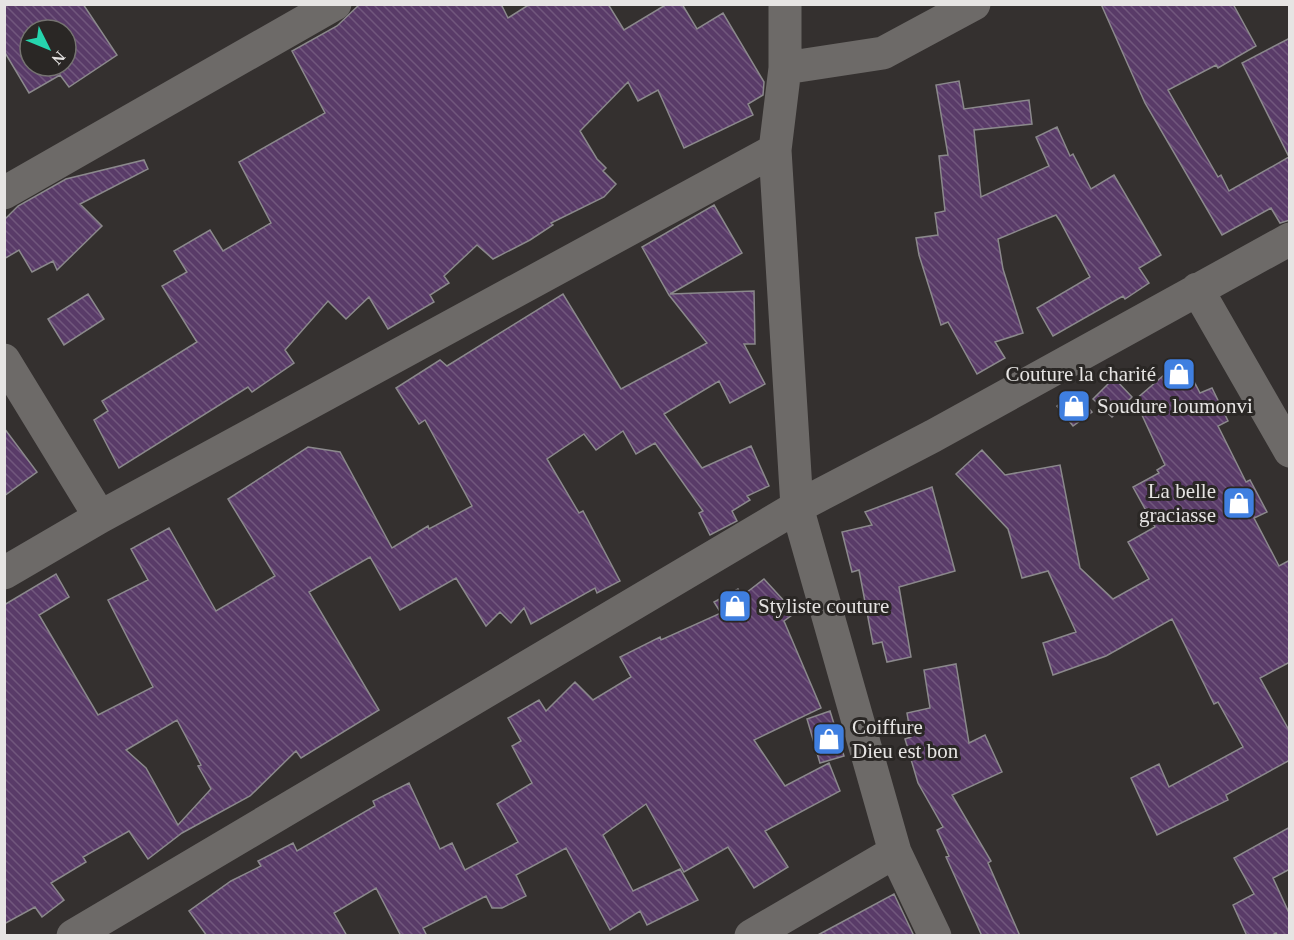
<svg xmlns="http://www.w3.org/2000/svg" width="1294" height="940" viewBox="0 0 1294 940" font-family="'Times New Roman',serif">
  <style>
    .building { fill: url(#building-back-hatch); stroke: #8b898c; stroke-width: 1.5; fill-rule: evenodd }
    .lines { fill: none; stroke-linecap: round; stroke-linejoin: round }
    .minor { stroke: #6d6a68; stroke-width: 33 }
    .labels { text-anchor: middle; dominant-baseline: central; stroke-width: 6; stroke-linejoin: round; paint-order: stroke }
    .poi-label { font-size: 21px; fill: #e6e4e3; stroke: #2a2725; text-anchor: start }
  </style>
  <defs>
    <pattern id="building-back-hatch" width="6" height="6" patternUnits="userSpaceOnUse" patternTransform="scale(1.5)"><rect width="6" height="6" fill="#593b68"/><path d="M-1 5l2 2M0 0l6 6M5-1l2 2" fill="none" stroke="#71577d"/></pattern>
  </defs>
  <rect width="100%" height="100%" fill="#34302f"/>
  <path class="building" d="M 4,4 L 83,4 L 117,55 L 69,87 L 60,75 L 29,93 L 4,51 ZM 30,30 L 66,30 L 66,66 L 30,66 Z
    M 360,4 L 501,4 L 508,18 L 530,4 L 608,4 L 624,30 L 667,4 L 682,4 L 697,29 L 723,13 L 764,82 L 763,95 L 748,104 L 753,115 L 684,148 L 658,90 L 638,101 L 628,82 L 580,131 L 597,159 L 606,168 L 603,171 L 616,184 L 604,197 L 551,223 L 553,225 L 530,240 L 493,259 L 477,245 L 444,276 L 449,283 L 430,295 L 434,302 L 388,329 L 369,297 L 346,319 L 328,301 L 285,350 L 294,363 L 252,392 L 248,387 L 119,468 L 94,420 L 108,411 L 102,401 L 197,342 L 162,286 L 187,272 L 174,251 L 210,230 L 223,251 L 271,223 L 239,162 L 325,113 L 292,51 L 337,26 Z
    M 1101,4 L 1233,4 L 1256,46 L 1218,68 L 1216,65 L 1168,90 L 1218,177 L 1221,175 L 1229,191 L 1289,157 L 1242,63 L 1290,38 L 1290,220 L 1280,223 L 1271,208 L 1222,235 L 1145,103 Z
    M 959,81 L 964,109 L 1029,100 L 1032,124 L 974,130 L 981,197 L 1049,166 L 1036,137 L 1057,127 L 1070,156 L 1073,154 L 1091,189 L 1114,175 L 1161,255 L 1139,268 L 1149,283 L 1125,299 L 1123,296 L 1053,336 L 1037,308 L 1090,277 L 1060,221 L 1056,215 L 998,239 L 1003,269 L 1023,333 L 995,342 L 1005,358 L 977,374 L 948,322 L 941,325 L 919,255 L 916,238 L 938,235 L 935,213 L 945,211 L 939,156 L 948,155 L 936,85 Z
    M 144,160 L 148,169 L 80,204 L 102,226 L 57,270 L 53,261 L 32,272 L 19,250 L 4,259 L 4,220 L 18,206 L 66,179 Z
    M 714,205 L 742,253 L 670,294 L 754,291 L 755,344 L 744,344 L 765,384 L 730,403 L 719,381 L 664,414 L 702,468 L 751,446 L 769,486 L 747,496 L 750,500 L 732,511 L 737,521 L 710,535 L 699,513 L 703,511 L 655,443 L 636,454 L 623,431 L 596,450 L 584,434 L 547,459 L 579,513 L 583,511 L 620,581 L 597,593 L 595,588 L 531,624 L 524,608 L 511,623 L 500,612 L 486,626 L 456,578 L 400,610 L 370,557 L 309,592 L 379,710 L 301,758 L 296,751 L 250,796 L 182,833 L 148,859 L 129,831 L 83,857 L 86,862 L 51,883 L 64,900 L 42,917 L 35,907 L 4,924 L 4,605 L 56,574 L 69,597 L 39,615 L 98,715 L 153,687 L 108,600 L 148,580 L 131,549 L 169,528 L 216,611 L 275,576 L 228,499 L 308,447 L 340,452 L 392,548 L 428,526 L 429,529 L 472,506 L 425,420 L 419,424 L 396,388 L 440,360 L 447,366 L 563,294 L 621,389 L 707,343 L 669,295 L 642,247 ZM 177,720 L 201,765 L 198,766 L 211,789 L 178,825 L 146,768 L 126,750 Z
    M 88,294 L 104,319 L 64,345 L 48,319 Z
    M 1184,362 L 1200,393 L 1212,388 L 1228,421 L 1218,426 L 1246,482 L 1250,480 L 1267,512 L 1254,518 L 1279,566 L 1290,560 L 1290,662 L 1260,678 L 1290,732 L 1290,760 L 1226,795 L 1228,800 L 1157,835 L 1131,778 L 1159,764 L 1169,787 L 1243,747 L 1218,702 L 1214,704 L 1172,619 L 1106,656 L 1053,675 L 1043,643 L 1076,632 L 1048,571 L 1022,578 L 1008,529 L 956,474 L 982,450 L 1005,475 L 1060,465 L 1080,568 L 1113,599 L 1149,579 L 1128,542 L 1155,527 L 1133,487 L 1159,473 L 1157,470 L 1165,465 L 1135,400 L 1171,369 Z
    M 1114,378 L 1132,397 L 1112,417 L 1093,399 Z
    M 1075,391 L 1092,412 L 1073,426 L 1057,406 Z
    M 4,428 L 37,472 L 4,496 Z
    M 932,487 L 955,571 L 899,587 L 911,657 L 887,662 L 882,642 L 873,644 L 859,570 L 852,572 L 842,532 L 872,525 L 865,512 Z
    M 764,579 L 795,613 L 784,621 L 821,708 L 754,740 L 785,786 L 829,763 L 840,791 L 765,831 L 788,867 L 754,888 L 728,847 L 684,872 L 646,804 L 603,835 L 633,891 L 680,869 L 698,900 L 647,925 L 640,911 L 610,930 L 566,848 L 516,875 L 526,896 L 502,908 L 492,908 L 486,896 L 423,928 L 427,936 L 401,936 L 376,888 L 334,913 L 347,936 L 207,936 L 189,911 L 231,881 L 261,866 L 258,861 L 293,843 L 297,851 L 375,806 L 373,801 L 409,783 L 440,849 L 452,843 L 465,870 L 518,842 L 497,804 L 532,783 L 512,746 L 521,741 L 508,718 L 539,700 L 546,711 L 575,682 L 593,700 L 631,677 L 620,657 L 660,637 L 661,640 L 721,613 L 714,602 L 738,589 L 742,596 Z
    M 956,664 L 969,743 L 985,735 L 1002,772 L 952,795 L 991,861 L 988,863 L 1020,936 L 982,936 L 946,857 L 949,856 L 937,830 L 943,827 L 918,783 L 905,739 L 911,737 L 907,713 L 930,708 L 924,670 Z
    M 830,711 L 844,756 L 820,763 L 807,719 Z
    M 1290,827 L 1290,869 L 1273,878 L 1290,915 L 1290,936 L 1278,936 L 1276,933 L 1271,936 L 1247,936 L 1233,905 L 1254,894 L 1234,858 Z
    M 894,894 L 914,936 L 816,936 Z"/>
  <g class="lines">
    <path class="minor" d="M 785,4 L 785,68 L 775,150 L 797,507 L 895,852 L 935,936
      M 785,68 L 883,53 L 974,4
      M 4,193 L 335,4
      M 1197,289 L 1290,451
      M 4,360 L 100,517
      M 4,573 L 100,517 L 775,150
      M 73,936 L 797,507 L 933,436 L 1290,239
      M 751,936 L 895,852"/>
  </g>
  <defs>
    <symbol id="shop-square" viewBox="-11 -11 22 22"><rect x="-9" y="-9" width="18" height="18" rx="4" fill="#3f7fe0" stroke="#2a2725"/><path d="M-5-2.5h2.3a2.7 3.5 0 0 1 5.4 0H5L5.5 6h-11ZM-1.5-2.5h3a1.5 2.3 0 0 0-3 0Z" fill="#fff"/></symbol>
  </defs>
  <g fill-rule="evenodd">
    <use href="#shop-square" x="1160" y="355" width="38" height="38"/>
    <use href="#shop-square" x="1055" y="387" width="38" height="38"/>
    <use href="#shop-square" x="1220" y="484" width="38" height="38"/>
    <use href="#shop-square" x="716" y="587" width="38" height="38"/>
    <use href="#shop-square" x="810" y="720" width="38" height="38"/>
  </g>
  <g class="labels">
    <g class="poi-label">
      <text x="1156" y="374" text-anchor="end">Couture la charité</text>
      <text x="1097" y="406">Soudure loumonvi</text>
      <text x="1216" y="491" text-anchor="end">La belle<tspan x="1216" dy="24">graciasse</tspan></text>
      <text x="758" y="606">Styliste couture</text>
      <text x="852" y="727">Coiffure<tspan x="852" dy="24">Dieu est bon</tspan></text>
    </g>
  </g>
  <rect width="1294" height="940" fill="none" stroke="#e6e4e3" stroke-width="12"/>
  <g transform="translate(48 48) rotate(133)"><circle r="28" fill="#2a2725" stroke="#757371" stroke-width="1.5"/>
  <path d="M0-4.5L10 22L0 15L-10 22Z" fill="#26d5ae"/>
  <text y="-9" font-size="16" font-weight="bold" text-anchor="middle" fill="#e6e4e3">N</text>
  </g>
</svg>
